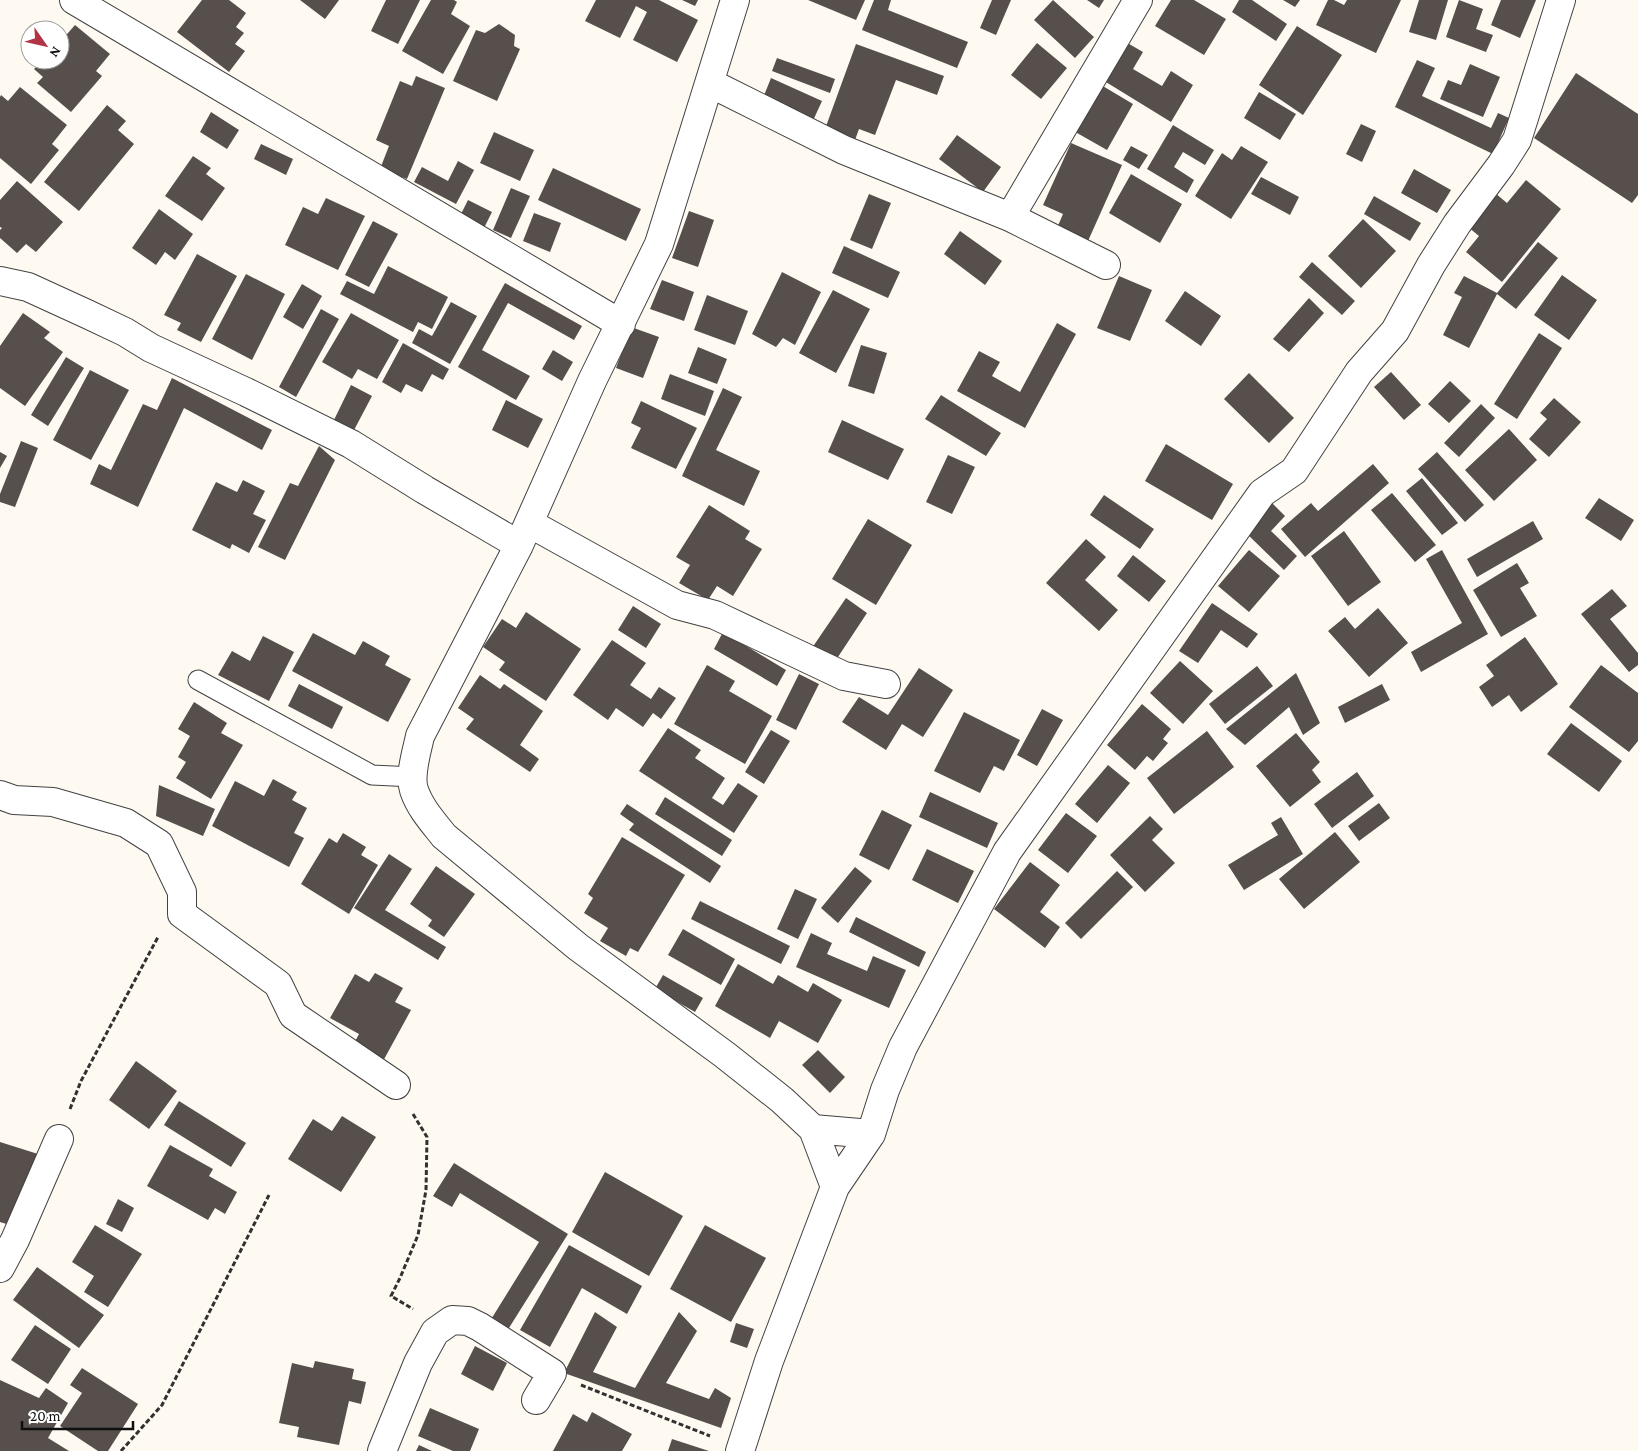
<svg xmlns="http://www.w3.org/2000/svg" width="1638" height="1451" viewBox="0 0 1638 1451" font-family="'Crimson Pro',serif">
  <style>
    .building { fill: #564f4c }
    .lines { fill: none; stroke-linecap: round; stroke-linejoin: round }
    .service-casing { stroke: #424242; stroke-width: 21 }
    .minor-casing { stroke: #424242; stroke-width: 30 }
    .path { stroke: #313131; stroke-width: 3; stroke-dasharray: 5 2.5; stroke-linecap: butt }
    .service { stroke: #fff; stroke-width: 19 }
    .minor { stroke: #fff; stroke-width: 28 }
  </style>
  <rect width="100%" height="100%" fill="#fefaf2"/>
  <path class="building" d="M 202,0 L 229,0 L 246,13 L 236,27 L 244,33 L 235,44 L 245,51 L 229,72 L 177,32 Z
    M 300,0 L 339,0 L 325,19 Z
    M 386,0 L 420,0 L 398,44 L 371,31 Z
    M 431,0 L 454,0 L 457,2 L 451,14 L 470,26 L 443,74 L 402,51 Z
    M 596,0 L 659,0 L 698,20 L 677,62 L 633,40 L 647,12 L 636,6 L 620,38 L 585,21 Z
    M 682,0 L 698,0 L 695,6 Z
    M 808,0 L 865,0 L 856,20 Z
    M 874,0 L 891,0 L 888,10 L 968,42 L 957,68 L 862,30 Z
    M 992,0 L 1011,0 L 996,35 L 980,28 Z
    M 1053,0 L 1094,37 L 1075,58 L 1034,20 Z
    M 1087,0 L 1104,0 L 1099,8 Z
    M 1171,0 L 1194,0 L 1226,19 L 1204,55 L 1155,26 Z
    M 1239,0 L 1252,0 L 1287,24 L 1276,41 L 1232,12 Z
    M 1283,0 L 1300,0 L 1295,7 Z
    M 1328,0 L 1334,0 L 1344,5 L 1347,0 L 1401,0 L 1376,53 L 1316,25 Z
    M 1419,0 L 1448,0 L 1436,40 L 1409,32 Z
    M 1459,0 L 1483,9 L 1476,29 L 1493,35 L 1486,52 L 1446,37 Z
    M 1501,0 L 1536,0 L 1520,38 L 1491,25 Z
    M 499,24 L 515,35 L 514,46 L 520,49 L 497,101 L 453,81 L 476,30 L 485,33 Z
    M 75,25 L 110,54 L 96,71 L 102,76 L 71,112 L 37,83 L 43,77 L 34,69 L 43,60 L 60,60 L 60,40 L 61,41 Z
    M 1297,26 L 1342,55 L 1303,115 L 1259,85 Z
    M 1124,41 L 1143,52 L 1133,69 L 1162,86 L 1171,71 L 1193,85 L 1171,122 L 1101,79 Z
    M 1037,43 L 1067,68 L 1041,99 L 1011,75 Z
    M 856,44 L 944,76 L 937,95 L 896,80 L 875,135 L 859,129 L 855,140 L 825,129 Z
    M 777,58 L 835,79 L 830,93 L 772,71 Z
    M 1417,60 L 1435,68 L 1422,96 L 1491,128 L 1498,113 L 1509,118 L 1493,154 L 1395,107 Z
    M 1470,64 L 1500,77 L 1483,117 L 1440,99 L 1448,80 L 1461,85 Z
    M 1576,73 L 1638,114 L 1638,195 L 1632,203 L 1534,138 Z
    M 416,76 L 445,88 L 407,179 L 380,169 L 389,146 L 376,140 L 400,81 L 412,86 Z
    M 771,78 L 822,101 L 811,125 L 761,103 Z
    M 1096,82 L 1133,104 L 1107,150 L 1070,129 Z
    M 20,87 L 67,125 L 52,144 L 59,150 L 31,184 L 0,158 L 0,97 L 1,95 L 8,101 Z
    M 1259,92 L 1296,114 L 1280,140 L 1244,118 Z
    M 107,105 L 126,121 L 118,130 L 134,144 L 79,211 L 44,182 Z
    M 211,112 L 239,130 L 227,149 L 200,132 Z
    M 1361,124 L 1376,131 L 1362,162 L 1346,154 Z
    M 1173,125 L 1214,150 L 1205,165 L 1183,152 L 1174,167 L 1194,180 L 1187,193 L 1147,169 Z
    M 494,132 L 534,150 L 520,181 L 480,163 Z
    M 957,135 L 1001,167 L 983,192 L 939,159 Z
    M 1071,143 L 1122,165 L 1088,241 L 1057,228 L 1063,214 L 1043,205 Z
    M 261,144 L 293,159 L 286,175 L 254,159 Z
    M 1131,146 L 1148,155 L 1139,169 L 1123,160 Z
    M 1241,146 L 1268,162 L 1231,219 L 1195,196 L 1222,153 L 1232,160 Z
    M 193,156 L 211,168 L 206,174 L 225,188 L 202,221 L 165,196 Z
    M 458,161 L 474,170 L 456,204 L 414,182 L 422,167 L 448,181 Z
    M 553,168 L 641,209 L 626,241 L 538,200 Z
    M 1414,169 L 1451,190 L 1437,213 L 1401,193 Z
    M 1131,174 L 1182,204 L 1160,243 L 1109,213 Z
    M 1261,177 L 1299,197 L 1290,215 L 1251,194 Z
    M 1526,180 L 1561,209 L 1502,282 L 1466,252 L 1479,236 L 1468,227 L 1495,193 L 1507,203 Z
    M 17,181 L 63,222 L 36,252 L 26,244 L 17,253 L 0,238 L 0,230 L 2,228 L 0,227 L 0,200 Z
    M 511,188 L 530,196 L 511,238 L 493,230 Z
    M 869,194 L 891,203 L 872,249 L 850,240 Z
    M 1374,196 L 1421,223 L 1410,241 L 1364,214 Z
    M 326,198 L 365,216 L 338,270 L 285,245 L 303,207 L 318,214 Z
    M 468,200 L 492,212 L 484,228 L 460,216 Z
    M 159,209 L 193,234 L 175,260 L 165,252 L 156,265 L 132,248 Z
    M 689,211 L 714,220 L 698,267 L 672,258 Z
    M 534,213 L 561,223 L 550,252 L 523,241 Z
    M 1363,219 L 1396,251 L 1361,288 L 1328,256 Z
    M 373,221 L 398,234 L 369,287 L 345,275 Z
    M 960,231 L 1002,261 L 985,285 L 944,254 Z
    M 1538,242 L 1558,258 L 1516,309 L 1497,294 L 1469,348 L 1443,335 L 1462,297 L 1454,293 L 1464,276 L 1497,293 Z
    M 844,246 L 900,272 L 888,298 L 832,273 Z
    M 197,254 L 237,276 L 201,342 L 177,330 L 181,323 L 164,315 Z
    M 1312,262 L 1355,301 L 1342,315 L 1299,277 Z
    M 388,266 L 448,297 L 432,329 L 418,322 L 413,332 L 340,294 L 347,281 L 374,294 Z
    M 782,272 L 821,292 L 795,345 L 783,338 L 776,347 L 752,334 Z
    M 246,274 L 285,294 L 252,360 L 212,339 Z
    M 1562,275 L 1597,300 L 1569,340 L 1534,315 Z
    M 1119,276 L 1152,290 L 1130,341 L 1097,328 Z
    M 662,280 L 694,292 L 684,321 L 650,309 Z
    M 505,283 L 582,326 L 574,340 L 508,303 L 482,350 L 530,376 L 516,400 L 458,367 Z
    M 302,284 L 322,296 L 303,329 L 283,317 Z
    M 833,290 L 870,309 L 836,373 L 799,353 Z
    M 1185,291 L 1221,316 L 1201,346 L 1165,321 Z
    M 707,295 L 748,311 L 735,345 L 694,330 Z
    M 1309,298 L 1324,313 L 1289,352 L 1273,339 Z
    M 451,302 L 477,316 L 450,364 L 412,343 L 419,329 L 432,336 Z
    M 321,309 L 339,319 L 296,397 L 279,387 Z
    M 23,313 L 50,332 L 44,338 L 63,352 L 25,406 L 0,388 L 0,346 Z
    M 351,313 L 399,340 L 377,379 L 358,369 L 352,379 L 322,362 Z
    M 1057,323 L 1076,334 L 1025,428 L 957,391 L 979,351 L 1000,362 L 992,376 L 1020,392 Z
    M 631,327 L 659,337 L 643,378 L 616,368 Z
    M 1539,333 L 1562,348 L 1517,419 L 1494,404 Z
    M 403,343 L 449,369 L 443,380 L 432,374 L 422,392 L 406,384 L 401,393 L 382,382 Z
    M 861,345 L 887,353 L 874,394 L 848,386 Z
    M 698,347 L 727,359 L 717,384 L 688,373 Z
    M 553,350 L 573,362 L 562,381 L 542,369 Z
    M 66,357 L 84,368 L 48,426 L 31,415 Z
    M 90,370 L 129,390 L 91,460 L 53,440 Z
    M 1391,372 L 1421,405 L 1404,420 L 1374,387 Z
    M 1249,373 L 1294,418 L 1269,443 L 1224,399 Z
    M 670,374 L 714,391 L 705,416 L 661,399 Z
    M 172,378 L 272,430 L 262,450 L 184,408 L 138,507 L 90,484 L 99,464 L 111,470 L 143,404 L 157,410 Z
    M 1450,381 L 1471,401 L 1449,423 L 1428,404 Z
    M 351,385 L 372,396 L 353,432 L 333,422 Z
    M 723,388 L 742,397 L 716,450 L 760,471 L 744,506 L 682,476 Z
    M 941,395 L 1001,433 L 986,456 L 925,419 Z
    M 1554,398 L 1581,422 L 1549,457 L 1529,439 L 1547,419 L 1540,413 Z
    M 506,400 L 543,419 L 528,448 L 492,430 Z
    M 641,401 L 697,428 L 676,469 L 631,448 L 641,428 L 631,423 Z
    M 1481,404 L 1495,418 L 1459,457 L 1444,443 Z
    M 842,420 L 904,449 L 888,480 L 828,452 Z
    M 1509,429 L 1537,460 L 1494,501 L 1465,470 Z
    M 21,441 L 38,448 L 15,507 L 0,502 L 0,494 Z
    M 1166,444 L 1233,484 L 1212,520 L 1145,481 Z
    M 319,446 L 335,460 L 285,560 L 258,547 L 290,483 L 298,486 Z
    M 0,452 L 7,456 L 0,468 Z
    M 1437,452 L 1484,505 L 1465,522 L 1418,469 Z
    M 948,455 L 975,467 L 952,514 L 926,502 Z
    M 1373,464 L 1389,483 L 1305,557 L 1281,529 L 1311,503 L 1318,511 Z
    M 1422,478 L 1458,523 L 1442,535 L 1406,491 Z
    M 243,480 L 265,491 L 253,514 L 266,520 L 249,553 L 232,544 L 230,549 L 192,530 L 216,482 L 237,492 Z
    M 1392,493 L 1436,545 L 1415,562 L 1371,510 Z
    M 1104,495 L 1154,529 L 1140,549 L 1090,515 Z
    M 1599,498 L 1634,520 L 1621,541 L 1585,518 Z
    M 1271,502 L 1285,516 L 1271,531 L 1297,556 L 1284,570 L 1244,531 Z
    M 709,505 L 750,531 L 745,539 L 762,549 L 733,596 L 717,586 L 708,600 L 679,583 L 690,565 L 676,557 Z
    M 868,519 L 912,545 L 876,605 L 832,579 Z
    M 1533,521 L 1543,539 L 1477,577 L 1467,559 Z
    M 1344,531 L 1381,582 L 1348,606 L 1311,556 Z
    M 1086,539 L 1106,557 L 1085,580 L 1118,610 L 1099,631 L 1046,583 Z
    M 1249,550 L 1280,576 L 1249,612 L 1218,586 Z
    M 1442,550 L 1488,634 L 1421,672 L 1411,652 L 1462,623 L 1426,559 Z
    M 1133,555 L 1166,581 L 1149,602 L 1117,576 Z
    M 1517,563 L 1529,583 L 1520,588 L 1537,616 L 1501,637 L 1473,590 Z
    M 1612,589 L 1627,606 L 1610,619 L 1638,653 L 1638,665 L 1629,672 L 1581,614 Z
    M 846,598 L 867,613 L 834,663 L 812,648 Z
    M 1212,603 L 1258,634 L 1247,648 L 1221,630 L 1198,663 L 1179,651 Z
    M 633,606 L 661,624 L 646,648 L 618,630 Z
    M 1378,608 L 1408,643 L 1369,677 L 1328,631 L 1345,617 L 1355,629 Z
    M 526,612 L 581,649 L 546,701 L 499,670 L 505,662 L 483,647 L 502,619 L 516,628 Z
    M 723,632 L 786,670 L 777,686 L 714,649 Z
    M 313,633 L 355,655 L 363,641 L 390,656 L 385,665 L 411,679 L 388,722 L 292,671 Z
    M 263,636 L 294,652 L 269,701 L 218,675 L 232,651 L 250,661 Z
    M 1525,637 L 1558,684 L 1521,712 L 1509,695 L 1492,707 L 1479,687 L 1494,676 L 1486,665 Z
    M 612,640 L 646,663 L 630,685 L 651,699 L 659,687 L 676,698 L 661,719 L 653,713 L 643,727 L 616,708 L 608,720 L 573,695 Z
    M 1180,661 L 1213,691 L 1183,724 L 1150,693 Z
    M 707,665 L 735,681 L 729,691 L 772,716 L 745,764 L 674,724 Z
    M 1601,665 L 1638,693 L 1638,741 L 1629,752 L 1569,707 Z
    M 1257,666 L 1273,686 L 1225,724 L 1209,704 Z
    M 919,668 L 953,690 L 923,737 L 902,724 L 886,750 L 842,722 L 859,697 L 888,715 Z
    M 1296,673 L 1320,723 L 1303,735 L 1289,707 L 1245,745 L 1226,729 Z
    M 799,674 L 819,684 L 796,730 L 776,720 Z
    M 480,675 L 500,689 L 504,684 L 543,711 L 520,745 L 539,759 L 530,772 L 466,729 L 474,719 L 458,708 Z
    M 299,684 L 343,707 L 332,729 L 288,706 Z
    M 1382,684 L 1390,700 L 1345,723 L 1338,707 Z
    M 194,702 L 227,723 L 221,733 L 243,745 L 211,799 L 176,778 L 186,762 L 178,757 L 190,736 L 178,729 Z
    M 1142,704 L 1171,729 L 1163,739 L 1168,743 L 1153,761 L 1147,756 L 1135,770 L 1107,745 Z
    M 1042,709 L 1063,720 L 1037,766 L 1017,755 Z
    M 964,712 L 1020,740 L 1004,771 L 994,766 L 980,793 L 934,771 Z
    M 1571,723 L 1622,761 L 1599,792 L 1547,754 Z
    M 668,728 L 701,750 L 695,758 L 725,778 L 712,798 L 723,805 L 738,783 L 758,796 L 734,833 L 639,771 Z
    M 771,730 L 790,741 L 764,784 L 745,772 Z
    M 1207,731 L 1234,767 L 1174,814 L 1147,778 Z
    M 1296,733 L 1320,762 L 1312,770 L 1321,782 L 1290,807 L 1256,766 Z
    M 1108,765 L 1130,783 L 1097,823 L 1075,804 Z
    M 1357,772 L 1374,796 L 1332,828 L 1314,804 Z
    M 273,779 L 297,792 L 292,800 L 307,808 L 294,833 L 304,838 L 289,867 L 212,826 L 235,781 L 264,796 Z
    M 159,785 L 215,809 L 203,836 L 156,816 Z
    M 930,792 L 998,823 L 987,848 L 919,817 Z
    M 665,797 L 732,840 L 722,856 L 655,814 Z
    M 1379,803 L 1390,818 L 1359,841 L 1348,826 Z
    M 627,804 L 721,866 L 710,883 L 629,830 L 634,824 L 620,814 Z
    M 882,810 L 912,825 L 889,870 L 859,855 Z
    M 1066,813 L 1097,836 L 1068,873 L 1038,850 Z
    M 1150,816 L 1163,829 L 1152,840 L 1175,863 L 1145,892 L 1110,855 Z
    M 1281,817 L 1303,854 L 1244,890 L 1228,865 L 1278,835 L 1271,823 Z
    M 1335,832 L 1360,862 L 1304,909 L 1279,879 Z
    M 343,833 L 366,847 L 361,855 L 378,865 L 349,914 L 301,884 L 329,838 L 337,843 Z
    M 622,837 L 685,875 L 638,952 L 630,948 L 626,956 L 600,941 L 608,928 L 584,913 L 593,898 L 588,894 Z
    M 927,849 L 974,871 L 958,903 L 912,880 Z
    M 389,854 L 412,869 L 385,910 L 446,947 L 438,960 L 354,908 Z
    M 1030,862 L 1060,885 L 1040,912 L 1060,927 L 1045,948 L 994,909 Z
    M 436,866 L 475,894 L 444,937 L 428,926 L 432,920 L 410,904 Z
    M 855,867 L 872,881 L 838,923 L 821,908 Z
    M 1117,871 L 1133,887 L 1081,939 L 1065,923 Z
    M 795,889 L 817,899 L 798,939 L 777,929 Z
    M 700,901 L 790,946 L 781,964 L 691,919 Z
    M 856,917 L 926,952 L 919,967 L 849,932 Z
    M 683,929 L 735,959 L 721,985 L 668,955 Z
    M 811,933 L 832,943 L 827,954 L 867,971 L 873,956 L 906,970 L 889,1008 L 796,967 Z
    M 738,964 L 773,984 L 778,975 L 808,992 L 813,983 L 842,1000 L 818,1043 L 779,1021 L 770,1038 L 715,1006 Z
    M 375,973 L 403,988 L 395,1002 L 411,1010 L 382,1063 L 352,1047 L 359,1034 L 330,1018 L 355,974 L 369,982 Z
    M 663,975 L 703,998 L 695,1012 L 655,989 Z
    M 818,1050 L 845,1077 L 830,1093 L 802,1065 Z
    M 136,1061 L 177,1091 L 149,1129 L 109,1100 Z
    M 179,1101 L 246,1143 L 231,1167 L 164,1125 Z
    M 342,1116 L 376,1137 L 341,1192 L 288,1159 L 313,1119 L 332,1131 Z
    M 0,1142 L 38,1154 L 13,1226 L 0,1222 Z
    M 170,1145 L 213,1169 L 209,1176 L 237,1192 L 225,1214 L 215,1208 L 208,1220 L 147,1186 Z
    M 454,1163 L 568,1234 L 507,1331 L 490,1321 L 539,1242 L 460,1193 L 452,1207 L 433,1196 Z
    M 605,1172 L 683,1216 L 649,1276 L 572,1232 Z
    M 118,1199 L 134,1208 L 122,1232 L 106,1224 Z
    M 95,1225 L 142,1254 L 108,1307 L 84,1292 L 94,1276 L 72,1262 Z
    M 705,1225 L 766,1258 L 731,1322 L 670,1289 Z
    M 569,1245 L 642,1286 L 627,1314 L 582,1288 L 550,1347 L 520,1330 Z
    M 37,1267 L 104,1315 L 79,1348 L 13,1300 Z
    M 595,1312 L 617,1327 L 593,1372 L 635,1388 L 679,1312 L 697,1331 L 666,1383 L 709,1399 L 715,1388 L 731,1398 L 721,1428 L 564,1373 Z
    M 736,1323 L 754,1329 L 747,1348 L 730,1342 Z
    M 35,1325 L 71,1349 L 48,1384 L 11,1360 Z
    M 475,1346 L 507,1363 L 493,1391 L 461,1374 Z
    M 315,1361 L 354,1369 L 352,1379 L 366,1382 L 361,1404 L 349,1401 L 339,1445 L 297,1437 L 299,1427 L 279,1423 L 292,1363 L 313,1368 Z
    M 82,1368 L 138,1404 L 108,1451 L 98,1451 L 60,1426 L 82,1393 L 70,1385 Z
    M 0,1380 L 39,1398 L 46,1388 L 68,1403 L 48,1438 L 69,1451 L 0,1451 Z
    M 430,1408 L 479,1429 L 470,1451 L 453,1451 L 418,1436 Z
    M 592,1412 L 632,1434 L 622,1451 L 553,1451 L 573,1414 L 587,1422 Z
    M 672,1439 L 709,1451 L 668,1451 Z
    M 419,1445 L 432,1451 L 416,1451 Z"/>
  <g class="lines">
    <defs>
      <path id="service" d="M 198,680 L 372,775 L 414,777"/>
      <path id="minor" d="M 74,0 L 621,324
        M 735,0 L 659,244 L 592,381 L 519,545 L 420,736 C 417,751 409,775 414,790 C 420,808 433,822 444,836 L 578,947 L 725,1055 L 782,1100 L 813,1129 L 835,1187
        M 710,83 L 844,150 L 1010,217 L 1106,265
        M 1010,217 L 1138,0
        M 0,281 L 28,287 L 87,314 L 125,332 L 151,348 L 246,392 L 351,444 L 425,490 L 519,545
        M 529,523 L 677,605 L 715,615 L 844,676 L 886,684
        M 0,795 L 14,800 L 53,802 L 126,823 L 159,844 L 182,892 L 182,914 L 278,984 L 293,1015 L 396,1085
        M 813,1129 L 871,1134
        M 0,1268 L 15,1240 L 59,1139
        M 382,1451 L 418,1363 L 435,1332 L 452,1320 L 468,1321 L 480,1327 L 552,1373 L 536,1400
        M 740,1451 L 769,1361 L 835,1187 L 871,1134 L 885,1090 L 903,1047 L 1007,852 L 1262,493 L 1294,471 L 1359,372 L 1395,331 L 1431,265 L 1457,224 L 1501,165 L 1517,140 L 1561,0"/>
    </defs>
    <use href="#service" class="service-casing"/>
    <use href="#minor" class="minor-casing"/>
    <path class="path" d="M 70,1109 L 81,1081 L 158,937
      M 413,1114 L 427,1137 L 426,1190 L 418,1235 L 400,1278 L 391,1296 L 413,1309
      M 581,1385 L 710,1436
      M 121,1451 L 162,1405 L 269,1195"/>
    <use href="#service" class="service"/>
    <use href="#minor" class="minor"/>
  </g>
  <g transform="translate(45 45) rotate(124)"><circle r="24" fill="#ffffff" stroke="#9f9f9f"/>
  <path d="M0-4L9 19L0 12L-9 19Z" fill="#b13446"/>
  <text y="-8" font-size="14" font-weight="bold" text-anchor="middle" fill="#0f0f0f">N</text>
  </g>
  <path d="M22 1421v8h111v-8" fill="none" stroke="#0f0f0f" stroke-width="2.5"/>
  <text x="30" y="1421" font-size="15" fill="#0f0f0f" stroke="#ffffff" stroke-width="4" paint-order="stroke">20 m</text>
</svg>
